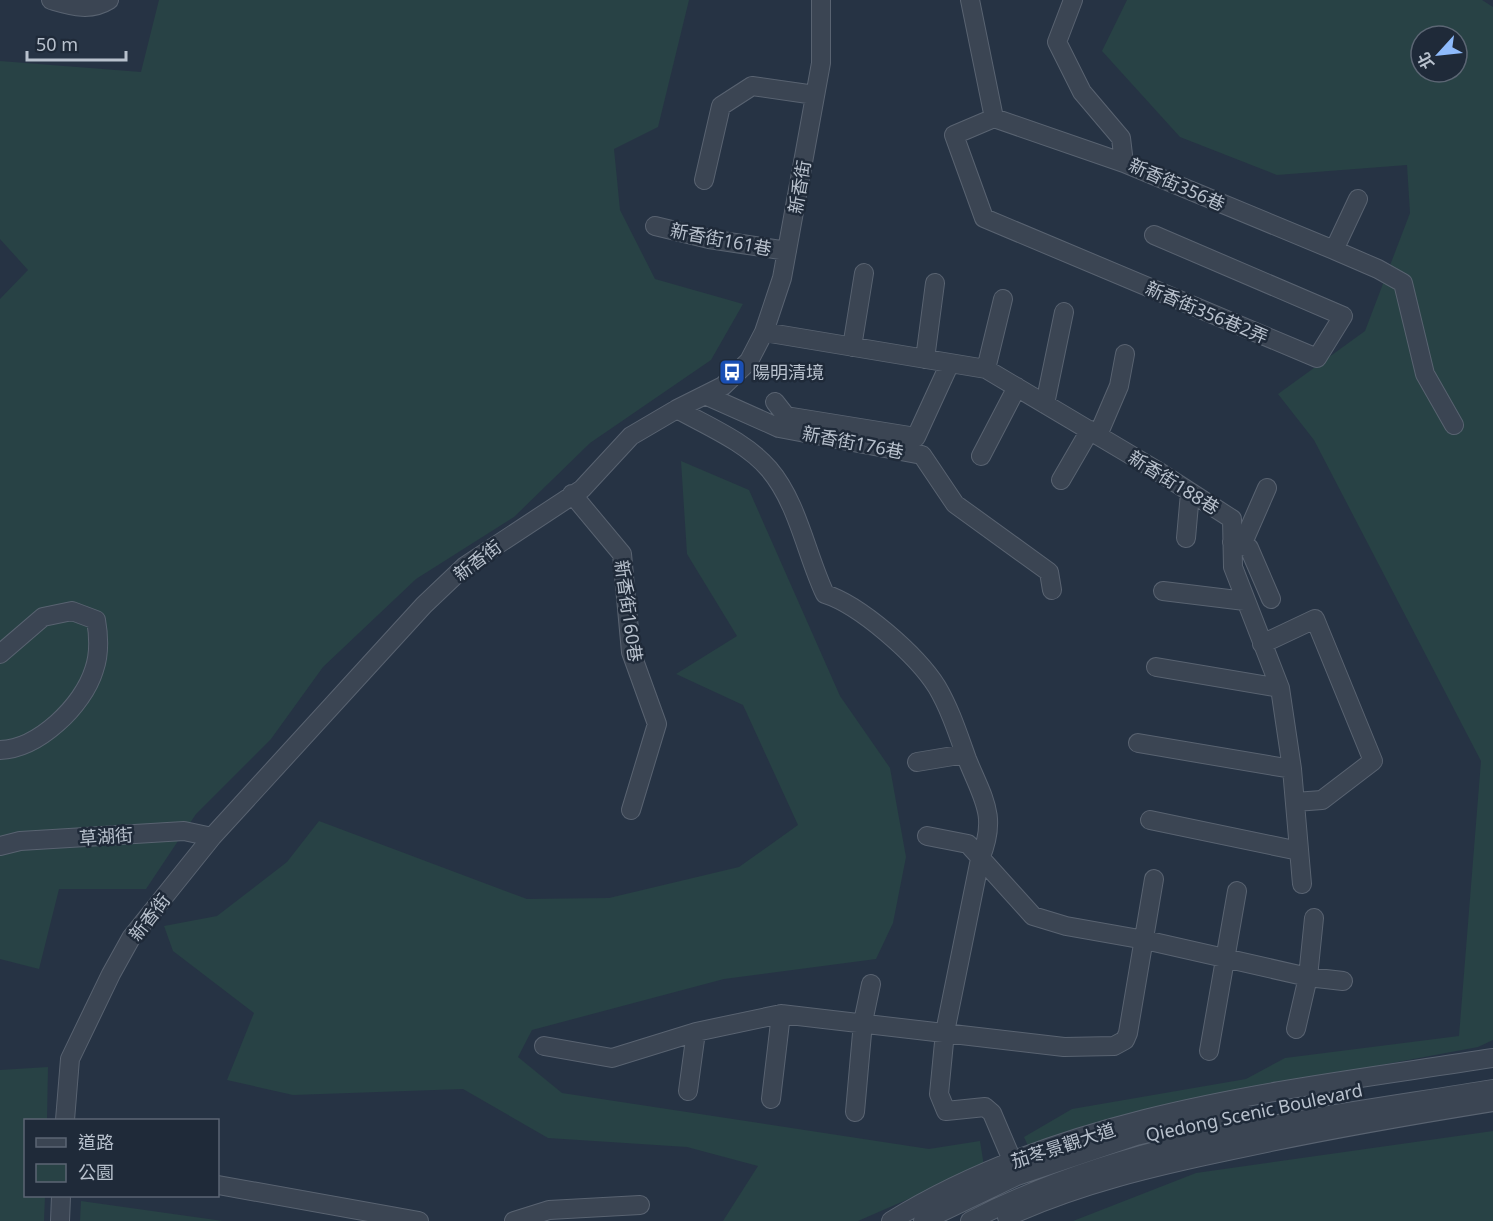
<svg xmlns="http://www.w3.org/2000/svg" width="1493" height="1221" viewBox="0 0 1493 1221" font-family="'Noto Sans','Noto Sans TC',sans-serif">
  <style>
    .green { fill: #284245; fill-rule: evenodd }
    .lines { fill: none; stroke-linecap: round; stroke-linejoin: round }
    .minor-casing { stroke: #596371; stroke-width: 20 }
    .minor { stroke: #3b4553; stroke-width: 18 }
    .labels { text-anchor: middle; dominant-baseline: central; stroke-width: 5; stroke-linejoin: round; paint-order: stroke }
    .street-label { font-size: 18px; fill: #b8c1cd; stroke: #1f2a39 }
    .poi-label { font-size: 18px; fill: #b8c1cd; stroke: #1f2a39; text-anchor: start }
  </style>
  <rect width="100%" height="100%" fill="#263344"/>
  <path class="green" d="M 159,0 L 689,0 L 658,127 L 614,149 L 620,210 L 655,279 L 743,304 L 711,360 L 590,443 L 514,517 L 416,579 L 323,667 L 271,739 L 196,814 L 146,889 L 59,889 L 39,969 L 0,959 L 0,299 L 28,270 L 0,239 L 0,61 L 141,72 Z
    M 1127,0 L 1482,0 L 1493,7 L 1493,1040 L 1478,1047 L 1199,1099 L 1028,1146 L 1024,1137 L 1072,1109 L 1246,1079 L 1285,1058 L 1459,1036 L 1481,761 L 1314,440 L 1278,394 L 1365,331 L 1410,213 L 1407,165 L 1277,175 L 1180,137 L 1102,51 ZM 1421,36 L 1457,36 L 1457,72 L 1421,72 Z
    M 681,461 L 749,490 L 840,696 L 890,768 L 906,857 L 893,923 L 876,959 L 724,979 L 532,1030 L 518,1057 L 562,1093 L 929,1149 L 980,1141 L 984,1166 L 858,1221 L 723,1221 L 758,1166 L 687,1147 L 548,1138 L 463,1089 L 293,1095 L 227,1080 L 254,1013 L 173,951 L 164,926 L 217,916 L 287,862 L 319,821 L 527,899 L 609,898 L 739,867 L 798,825 L 743,705 L 676,674 L 737,636 L 687,554 Z
    M 48,1067 L 47,1120 L 26,1120 L 26,1196 L 45,1196 L 44,1221 L 0,1221 L 0,1070 Z
    M 1493,1131 L 1493,1221 L 1073,1221 L 1196,1173 Z
    M 81,1201 L 223,1221 L 80,1221 Z"/>
  <g class="lines">
    <defs>
      <path id="minor" d="M 51,0 C 72,6 90,12 109,0
        M 970,0 L 994,118
        M 1073,0 L 1057,42 L 1082,92 L 1121,138 L 1124,163 L 1334,250 L 1358,199
        M 1124,163 L 994,118 L 954,135 L 984,218 L 1317,358 L 1343,316 L 1154,235
        M 704,180 L 721,106 L 752,86 L 815,95
        M 655,226 L 709,239 L 787,251
        M 1334,250 L 1378,269 L 1403,283 L 1425,374 L 1454,425
        M 764,332 L 986,369 L 1156,470 L 1232,519 L 1233,567 L 1280,688 L 1292,769 L 1302,884
        M 852,347 L 864,273
        M 925,359 L 935,283
        M 986,369 L 1003,299
        M 705,395 L 779,428 L 922,455 L 955,504 L 1049,572 L 1052,590
        M 775,402 L 786,416 L 916,437 L 950,363
        M 1045,404 L 1064,312
        M 677,409 C 707,426 746,442 769,469 C 798,503 806,554 825,594 C 860,605 917,655 937,687 C 950,709 958,734 967,759 C 983,799 998,816 980,859 L 945,1032 L 939,1094 L 946,1111 L 985,1107 L 992,1113 L 1012,1160
        M 1098,435 L 1119,386 L 1125,354
        M 981,456 L 1017,387
        M 1061,480 L 1090,430
        M 572,494 L 622,554 L 631,652 L 657,724 L 631,810
        M 1186,538 L 1190,493
        M 1232,542 L 1249,548 L 1271,599
        M 1232,542 L 1246,536 L 1267,488
        M 1163,591 L 1245,601
        M 1262,644 L 1315,619 L 1373,761 L 1322,800 L 1295,802
        M 0,654 L 43,617 L 72,611 L 96,620 C 99,637 100,653 94,670 C 83,706 38,749 0,750
        M 1156,667 L 1280,688
        M 1138,743 L 1292,769
        M 917,762 L 965,754
        M 1150,820 L 1299,851
        M 927,836 L 968,844 L 1033,916 L 1066,926 L 1145,940 L 1308,977 L 1343,981
        M 0,846 L 20,841 L 184,831 L 212,837
        M 1296,1029 L 1308,977 L 1314,918
        M 544,1046 L 612,1058 L 696,1032 L 781,1014 L 1064,1047 L 1114,1046 L 1125,1040 L 1128,1033 L 1154,879
        M 1209,1051 L 1237,891
        M 688,1091 L 696,1032
        M 771,1099 L 781,1014
        M 855,1112 L 863,1022 L 871,984
        M 65,1120 L 70,1059 L 111,974 L 131,938 L 212,837 L 424,605 L 465,566 L 582,489 L 631,436 L 677,409 L 723,386 L 749,361 L 764,332 L 782,278 L 821,63 L 821,0
        M 218,1185 L 419,1221
        M 1007,1217 C 1079,1184 1156,1166 1233,1150 C 1319,1131 1406,1116 1493,1102
        M 60,1221 L 61,1196
        M 514,1221 L 549,1210 L 640,1205
        M 891,1221 C 1071,1110 1289,1090 1493,1058
        M 923,1221 L 1017,1176 L 1136,1136 L 1243,1111
        M 970,1221 C 1131,1137 1316,1118 1493,1089"/>
    </defs>
    <use href="#minor" class="minor-casing"/>
    <use href="#minor" class="minor"/>
  </g>
  <defs>
    <symbol id="bus-square" viewBox="-11 -11 22 22"><rect x="-9" y="-9" width="18" height="18" rx="4" fill="#1a4fb4" stroke="#1f2a39"/><path d="M-5-6H5V4H4V6H2V4H-2V6H-4V4H-5ZM-3.5-4V0h7V-4ZM-3.5 1.2v1.5H-2V1.2ZM2 1.2v1.5H3.5V1.2Z" fill="#fff"/></symbol>
  </defs>
  <g fill-rule="evenodd">
    <use href="#bus-square" x="717" y="357" width="30" height="30"/>
  </g>
  <g class="labels">
    <g class="street-label">
      <text transform="translate(1177 184) rotate(24)">新香街356巷</text>
      <text transform="translate(799 187) rotate(-80)">新香街</text>
      <text transform="translate(721 239) rotate(11)">新香街161巷</text>
      <text transform="translate(1207 312) rotate(23)">新香街356巷2弄</text>
      <text transform="translate(853 442) rotate(11)">新香街176巷</text>
      <text transform="translate(1174 482) rotate(32)">新香街188巷</text>
      <text transform="translate(477 560) rotate(-37)">新香街</text>
      <text transform="translate(629 611) rotate(82)">新香街160巷</text>
      <text transform="translate(106 836) rotate(-4)">草湖街</text>
      <text transform="translate(149 917) rotate(-52)">新香街</text>
      <text transform="translate(1254 1112) rotate(-12)">Qiedong Scenic Boulevard</text>
      <text transform="translate(1063 1145) rotate(-18)">茄苳景觀大道</text>
    </g>
    <g class="poi-label">
      <text x="752" y="372">陽明清境</text>
    </g>
  </g>
  <rect x="24" y="1119" width="195" height="78" fill="#1f2a39" stroke="#5c6674" stroke-width="1.5"/>
  <rect x="36" y="1138" width="30" height="9" fill="#3b4553" stroke="#5c6674" stroke-width="1.5"/>
  <text x="78" y="1149" font-size="18" fill="#b8c1cd">道路</text>
  <rect x="36" y="1164" width="30" height="18" fill="#284245" stroke="#5c6674" stroke-width="1.5"/>
  <text x="78" y="1179" font-size="18" fill="#b8c1cd">公園</text>
  <g transform="translate(1439 54) rotate(243)"><circle r="28" fill="#1f2a39" stroke="#5c6674" stroke-width="1.5"/>
  <path d="M0-4.5L10 22L0 15L-10 22Z" fill="#8ebbfc"/>
  <text y="-9" font-size="16" font-weight="bold" text-anchor="middle" fill="#b8c1cd">北</text>
  </g>
  <path d="M27 51v9h99v-9" fill="none" stroke="#b8c1cd" stroke-width="3"/>
  <text x="36" y="51" font-size="18" fill="#b8c1cd" stroke="#1f2a39" stroke-width="4.5" paint-order="stroke">50 m</text>
</svg>
